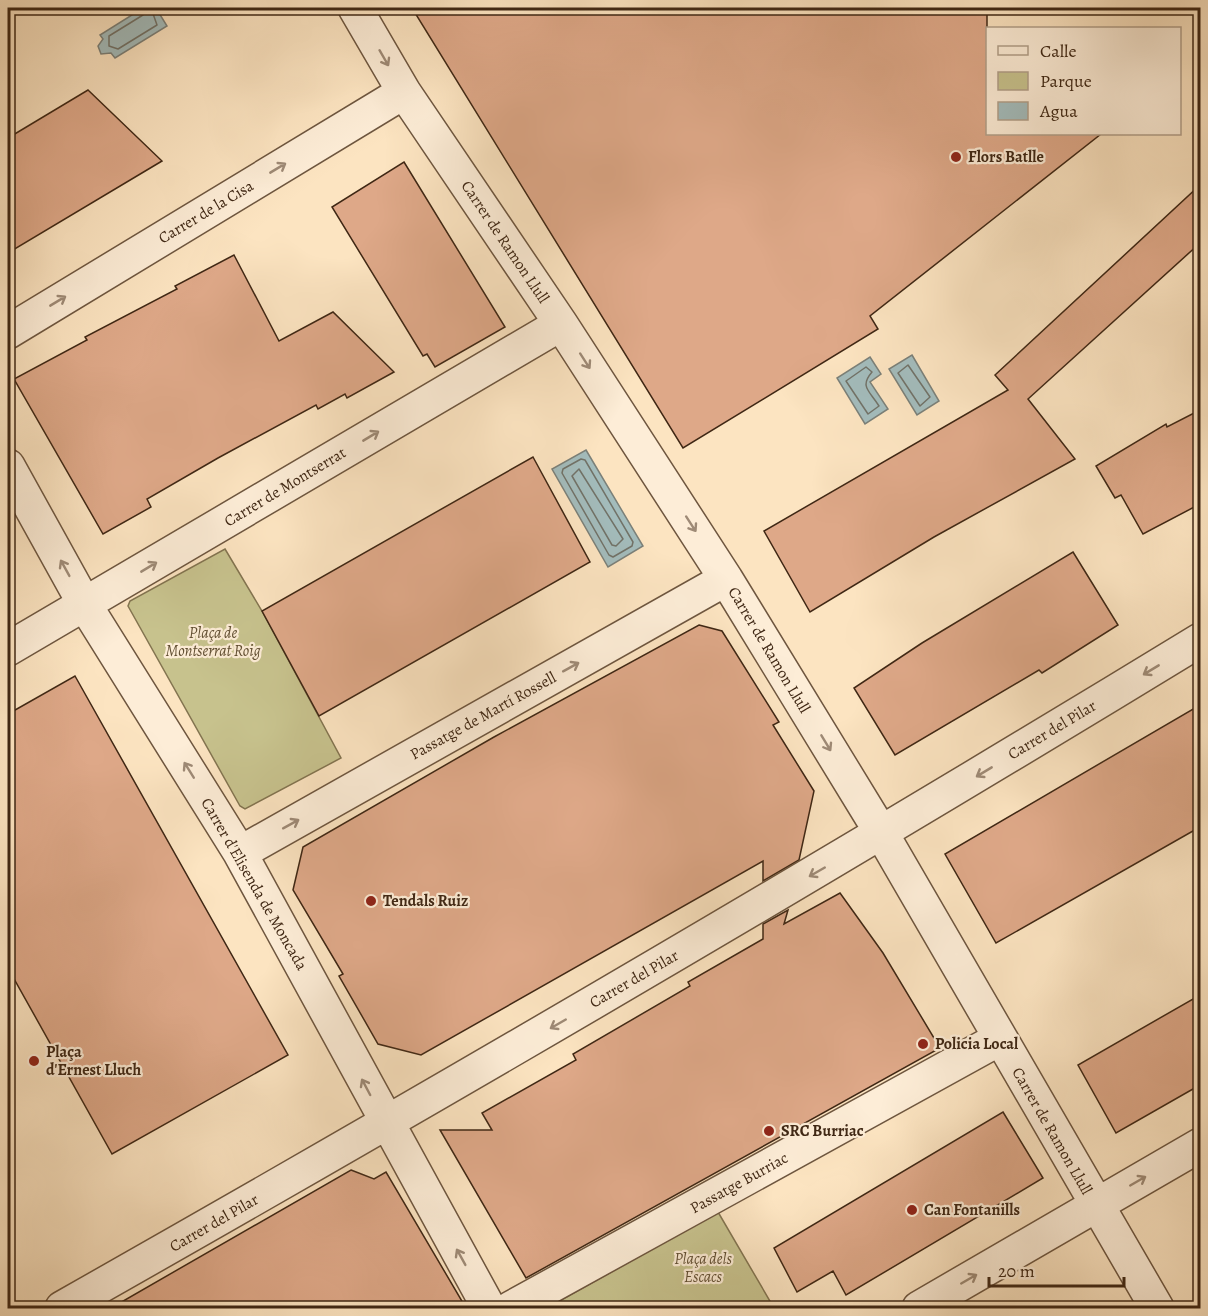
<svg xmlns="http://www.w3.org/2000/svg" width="1208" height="1316" viewBox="0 0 1208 1316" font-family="Alegreya,serif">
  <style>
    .green { fill: #c7c28d; stroke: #837450; stroke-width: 1.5 }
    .water { fill: #a3bcbc; stroke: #7b8079; stroke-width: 1.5 }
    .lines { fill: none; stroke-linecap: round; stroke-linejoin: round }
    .shore { stroke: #717268; stroke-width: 1.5 }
    .building { fill: #dea888; stroke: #3f2714; stroke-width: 1.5 }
    .minor-casing { stroke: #6e563f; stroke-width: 36 }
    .minor { stroke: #fdedd7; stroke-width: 33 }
    .oneway { stroke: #9e8a76 }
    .poi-dot { fill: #8f2418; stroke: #fdedd7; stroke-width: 2 }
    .labels { text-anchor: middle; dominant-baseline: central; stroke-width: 4.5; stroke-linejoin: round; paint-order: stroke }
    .poi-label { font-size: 16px; font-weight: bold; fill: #3f2714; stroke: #fdedd7; text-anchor: start }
    .street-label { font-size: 16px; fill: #3f2714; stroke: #fdedd7 }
    .park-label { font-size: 16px; font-style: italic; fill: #614e32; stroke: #fdedd7 }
  </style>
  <rect width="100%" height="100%" fill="#fce4c1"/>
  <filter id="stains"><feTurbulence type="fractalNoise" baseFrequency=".00333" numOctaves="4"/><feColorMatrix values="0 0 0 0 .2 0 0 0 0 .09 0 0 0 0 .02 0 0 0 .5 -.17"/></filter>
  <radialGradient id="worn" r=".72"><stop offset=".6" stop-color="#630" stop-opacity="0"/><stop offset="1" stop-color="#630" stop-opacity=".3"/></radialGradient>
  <path class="green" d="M 225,549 L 262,611 L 341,758 L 245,809 L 240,806 L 128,606 L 130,601 Z
    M 718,1212 L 774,1308 L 547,1308 Z"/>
  <path class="water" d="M 143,8 L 156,8 L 167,26 L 115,58 L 111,53 L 101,54 L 98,46 L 103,39 L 100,35 Z
    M 912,355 L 939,401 L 917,415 L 889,369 Z
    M 870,357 L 881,374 L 870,382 L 888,409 L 865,424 L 837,378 Z
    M 586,450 L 643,546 L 608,567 L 552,469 Z"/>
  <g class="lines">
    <path class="shore" d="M 145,8 L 143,15 L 109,36 L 109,46 L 118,49 L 157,25 L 151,8
      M 908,365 L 930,397 L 920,406 L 898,373 Z
      M 866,367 L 872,372 C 859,387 870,391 879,406 L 868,414 L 846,381 Z
      M 581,459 L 585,460 L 633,542 L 632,546 L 613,557 L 609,555 L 562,473 L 563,469 Z
      M 579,469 L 623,539 L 616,546 L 612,545 L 572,476 Z"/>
  </g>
  <path class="building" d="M 412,8 L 987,8 L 987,134 L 1101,134 L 870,316 L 878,329 L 683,448 Z
    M 88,90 L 162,161 L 8,253 L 8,138 Z
    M 404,162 L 505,327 L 435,367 L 427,354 L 423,356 L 332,207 Z
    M 1200,185 L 1200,243 L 1028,399 L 1075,459 L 934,537 L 810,612 L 764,531 L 1008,390 L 995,375 Z
    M 234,255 L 279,341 L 333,312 L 394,372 L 347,398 L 345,394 L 318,409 L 316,405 L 218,458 L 147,499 L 151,507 L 103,534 L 14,379 L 87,340 L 85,337 L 177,289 L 175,286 Z
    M 1200,410 L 1200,504 L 1143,534 L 1121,495 L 1115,498 L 1096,466 L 1166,424 L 1167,427 Z
    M 533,457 L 590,562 L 319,716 L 262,611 Z
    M 1073,552 L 1118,625 L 1042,673 L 1039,670 L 895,755 L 854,688 L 922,643 Z
    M 699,625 L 722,631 L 779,722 L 773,725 L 814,791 L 799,860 L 763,881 L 763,861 L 421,1055 L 378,1044 L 339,976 L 343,974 L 293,890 L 303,847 L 494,737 Z
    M 75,676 L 288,1055 L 112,1154 L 8,968 L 8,714 Z
    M 1200,705 L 1200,827 L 996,943 L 945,854 Z
    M 840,893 L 883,953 L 940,1048 L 526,1278 L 440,1130 L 492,1130 L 482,1113 L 576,1060 L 573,1054 L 690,986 L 688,982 L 763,939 L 763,924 L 788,910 L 784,924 Z
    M 1200,995 L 1200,1085 L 1116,1133 L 1078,1065 Z
    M 1003,1112 L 1043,1178 L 846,1295 L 833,1271 L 797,1292 L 774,1248 Z
    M 351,1170 L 374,1179 L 386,1172 L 466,1308 L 111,1308 Z"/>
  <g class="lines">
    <defs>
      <path id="minor" d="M 355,8 L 404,92 L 561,324 L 726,579 L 882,834 L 1157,1308
        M 8,332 L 404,92
        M 8,466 L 85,605 L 240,853 L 489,1308
        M 8,649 L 561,324
        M 240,853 L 726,579
        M 62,1308 C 445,1091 825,869 1200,640
        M 511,1308 L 999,1039
        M 919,1308 L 1200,1145"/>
    </defs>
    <use href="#minor" class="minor-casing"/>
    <use href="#minor" class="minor"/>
  </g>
  <defs><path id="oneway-shaft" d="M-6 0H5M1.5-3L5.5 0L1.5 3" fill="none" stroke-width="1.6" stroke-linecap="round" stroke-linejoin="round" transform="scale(1.5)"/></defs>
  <g class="oneway">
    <use href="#oneway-shaft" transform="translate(384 58) rotate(60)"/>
    <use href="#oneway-shaft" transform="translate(278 168) rotate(-31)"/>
    <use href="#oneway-shaft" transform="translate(58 301) rotate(-31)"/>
    <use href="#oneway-shaft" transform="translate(585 361) rotate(57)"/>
    <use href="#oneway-shaft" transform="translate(371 436) rotate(-31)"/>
    <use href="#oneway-shaft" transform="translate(691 524) rotate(57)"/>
    <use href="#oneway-shaft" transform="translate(149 567) rotate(-31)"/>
    <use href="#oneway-shaft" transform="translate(65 568) rotate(-119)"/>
    <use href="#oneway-shaft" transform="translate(571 667) rotate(-29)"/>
    <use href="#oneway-shaft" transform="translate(1151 670) rotate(149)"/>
    <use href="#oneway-shaft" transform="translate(826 743) rotate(59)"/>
    <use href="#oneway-shaft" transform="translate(189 770) rotate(-122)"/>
    <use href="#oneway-shaft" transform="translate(984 772) rotate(149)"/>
    <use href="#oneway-shaft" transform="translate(291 824) rotate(-29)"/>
    <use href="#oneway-shaft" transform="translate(817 872) rotate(150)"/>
    <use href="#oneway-shaft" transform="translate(558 1024) rotate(150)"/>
    <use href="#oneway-shaft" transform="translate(366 1087) rotate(-118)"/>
    <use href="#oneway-shaft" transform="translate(1138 1181) rotate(-30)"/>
    <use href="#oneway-shaft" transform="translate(461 1257) rotate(-119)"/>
    <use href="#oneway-shaft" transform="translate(969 1279) rotate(-30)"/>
  </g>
  <g class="poi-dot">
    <circle cx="956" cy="157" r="6"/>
    <circle cx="371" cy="901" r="6"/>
    <circle cx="923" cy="1044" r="6"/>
    <circle cx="34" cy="1061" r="6"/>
    <circle cx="769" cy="1131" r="6"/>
    <circle cx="912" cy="1210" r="6"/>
  </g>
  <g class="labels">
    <g class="poi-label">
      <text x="968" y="157">Flors Batlle</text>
      <text x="383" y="901">Tendals Ruiz</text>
      <text x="935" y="1044">Policia Local</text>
      <text x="46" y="1052">Plaça<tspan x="46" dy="18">d'Ernest Lluch</tspan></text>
      <text x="781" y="1131">SRC Burriac</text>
      <text x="924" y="1210">Can Fontanills</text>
    </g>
    <g class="street-label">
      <text transform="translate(206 212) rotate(-31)">Carrer de la Cisa</text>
      <text transform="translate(505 242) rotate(56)">Carrer de Ramon Llull</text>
      <text transform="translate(285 487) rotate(-31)">Carrer de Montserrat</text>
      <text transform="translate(769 650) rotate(59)">Carrer de Ramon Llull</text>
      <text transform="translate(483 716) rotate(-29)">Passatge de Martí Rossell</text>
      <text transform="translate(1052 730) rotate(-31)">Carrer del Pilar</text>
      <text transform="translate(254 884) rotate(60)">Carrer d'Elisenda de Moncada</text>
      <text transform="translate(634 979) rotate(-30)">Carrer del Pilar</text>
      <text transform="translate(1052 1131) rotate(60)">Carrer de Ramon Llull</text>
      <text transform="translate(739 1183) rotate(-29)">Passatge Burriac</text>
      <text transform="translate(214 1223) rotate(-30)">Carrer del Pilar</text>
    </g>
    <g class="park-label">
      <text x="213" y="633">Plaça de<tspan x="213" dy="18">Montserrat Roig</tspan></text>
      <text x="703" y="1259">Plaça dels<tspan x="703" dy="18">Escacs</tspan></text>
    </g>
  </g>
  <rect width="1208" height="1316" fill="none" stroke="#fce4c1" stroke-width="30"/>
  <rect x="9" y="9" width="1190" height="1298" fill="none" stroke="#3f2714" stroke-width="3"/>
  <rect x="15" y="15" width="1178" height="1286" fill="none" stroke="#3f2714" stroke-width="1.5"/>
  <rect x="986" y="27" width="195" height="108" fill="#fdedd7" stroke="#b19e89" stroke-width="1.5"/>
  <rect x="998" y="46" width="30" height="9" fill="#fdedd7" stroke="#b19e89" stroke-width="1.5"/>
  <text x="1040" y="57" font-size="18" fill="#3f2714">Calle</text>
  <rect x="998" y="72" width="30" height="18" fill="#c7c28d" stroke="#b19e89" stroke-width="1.5"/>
  <text x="1040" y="87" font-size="18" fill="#3f2714">Parque</text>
  <rect x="998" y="102" width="30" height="18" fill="#a3bcbc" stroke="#b19e89" stroke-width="1.5"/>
  <text x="1040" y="117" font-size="18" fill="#3f2714">Agua</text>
  <path d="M989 1277v9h135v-9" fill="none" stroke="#3f2714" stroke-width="3"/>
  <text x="998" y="1277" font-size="18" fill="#3f2714" stroke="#fdedd7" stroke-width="4.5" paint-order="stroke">20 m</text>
  <rect width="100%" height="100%" filter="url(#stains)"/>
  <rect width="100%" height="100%" fill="url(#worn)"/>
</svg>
